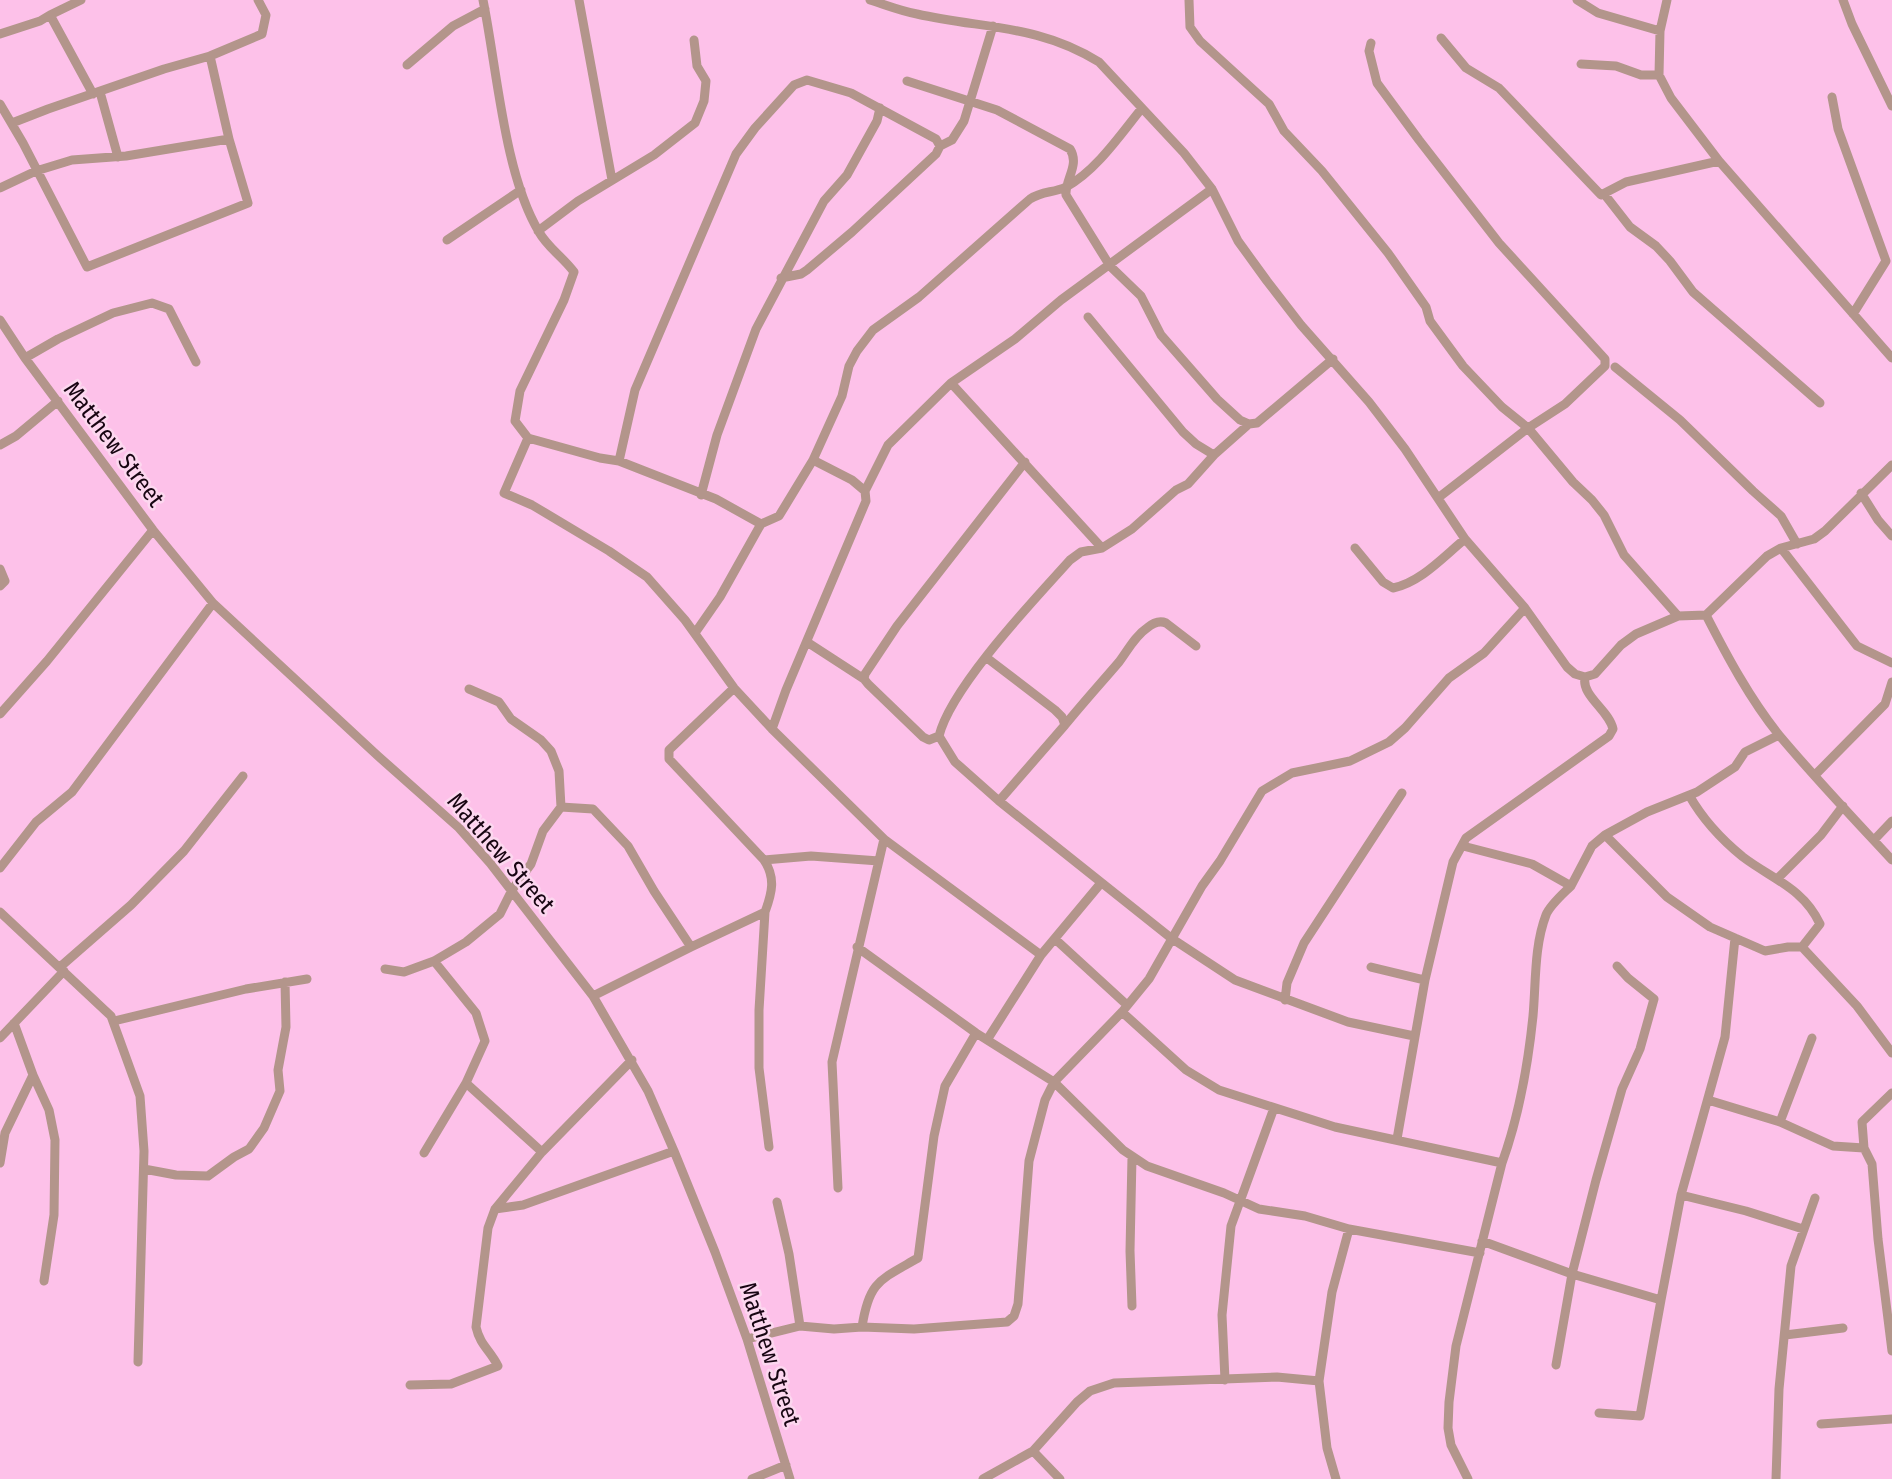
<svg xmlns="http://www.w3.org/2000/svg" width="1892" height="1479" viewBox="0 0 1892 1479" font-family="'Fira Sans Condensed',sans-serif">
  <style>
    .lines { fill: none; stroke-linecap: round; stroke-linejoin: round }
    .minor { stroke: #b3958b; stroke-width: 9 }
    .labels { text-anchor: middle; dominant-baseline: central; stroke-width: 5; stroke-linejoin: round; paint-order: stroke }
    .street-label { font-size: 24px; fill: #170512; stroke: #fcd7ef }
  </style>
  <rect width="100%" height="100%" fill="#fdc1e9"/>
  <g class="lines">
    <path class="minor" d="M 483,0 C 497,68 504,174 539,232 C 548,248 563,257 574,272 L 564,300 L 520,391 L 515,421 L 528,438 L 600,458 L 619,461 L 716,499 L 761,524
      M 579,0 L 612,180
      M 870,0 C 886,5 901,11 917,14 C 983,29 1038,24 1099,62 L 1184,153 L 1212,189 L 1238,241 L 1267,281 L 1301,325 L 1369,402 L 1405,449 L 1465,539 L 1525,608 L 1567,667 L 1575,674 L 1585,677 L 1595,674 L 1621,645 L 1636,634 L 1678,616 L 1706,615 L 1767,556 L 1781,548 L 1814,539 L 1825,531 L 1892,465
      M 1189,0 L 1190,27 L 1200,41 L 1269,104 L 1284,131 L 1322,171 L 1388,253 L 1426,307 L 1430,321 L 1463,366 L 1502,407 L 1528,428 L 1573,482 L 1592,500 L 1604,515 L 1624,555 L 1678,616
      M 1577,0 L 1598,13 L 1660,31
      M 1667,0 L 1660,31 L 1659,75 L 1671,98 L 1719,161 L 1892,358
      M 1843,0 L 1852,24 L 1892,106
      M 50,15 L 81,0
      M 0,34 L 40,21 L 50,15 L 93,94
      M 1441,38 L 1466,68 L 1499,88 L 1601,195 L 1626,182 L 1719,161
      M 1371,43 L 1369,51 L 1377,83 L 1419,140 L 1499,243 L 1605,359 L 1605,366 L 1565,404 L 1528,428 L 1438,498
      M 1581,64 L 1616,66 L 1641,75 L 1659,75
      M 407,65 L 453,26 L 485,9
      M 907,81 L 997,110 L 1070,149 C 1080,165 1065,179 1066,195 L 1110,266 L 1141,296 L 1161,335 L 1217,399 L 1240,420 L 1249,424 L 1257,423 L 1333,359
      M 100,92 L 118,157
      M 1832,97 L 1838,129 L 1886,261 L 1853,314
      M 0,104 L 23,143 L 87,267 L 248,203 L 229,139 L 210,56
      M 12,123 L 48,109 L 164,69 L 210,56 L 262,34 L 266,15 L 258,0
      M 940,146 L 952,140 L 964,121 L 993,26
      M 0,188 L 36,171 L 72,160 L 126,156 L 229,139
      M 1605,195 L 1630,227 L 1656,246 L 1670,261 L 1693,292 L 1820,403
      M 538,231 L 578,201 L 654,155 L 695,123 L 704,101 L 706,81 L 697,66 L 694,40
      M 447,240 L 521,190
      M 1088,317 L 1183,432 L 1196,444 L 1214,455
      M 0,320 L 25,358 L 153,530 L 213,603 L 378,756 L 459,828 L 490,863 L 593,996 L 648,1091 L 674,1151 L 715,1252 L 747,1339 L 790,1479
      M 25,358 L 58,339 L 113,313 L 152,303 L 169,309 L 196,362
      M 1615,367 L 1680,420 L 1753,491 L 1781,516 L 1797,544
      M 951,383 L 1102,548
      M 1249,424 L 1214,455 L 1188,484 L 1176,490 L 1132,529 L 1102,548 L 1081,552 L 1070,560 C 1035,599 951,687 939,736 L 955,762 L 999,801 L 1171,938 L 1235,980 L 1348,1022 L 1414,1036
      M 528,438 L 504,493 L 532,505 L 609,551 L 647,577 L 685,620 L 734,688 L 772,729 L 884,839 L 832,1062 L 838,1188
      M 0,445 L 16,436 L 58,401
      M 619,461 L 635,390 L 736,154 L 755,128 L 794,85 L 807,80 L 851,93 L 936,139 L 940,146 L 936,154 L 852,232 L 807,270 L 801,274 L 781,278
      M 865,491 L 888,445 L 951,383 L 1015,339 L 1061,300 L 1212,189
      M 1861,493 L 1878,520 L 1892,536
      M 701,495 L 717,435 L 756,329 L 824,201 L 847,175 L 877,121 L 880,108
      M 1355,548 L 1383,582 L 1393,588 C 1421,582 1443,557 1465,539
      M 1781,548 L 1857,646 L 1892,663
      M 0,569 L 5,581 L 0,586
      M 1706,615 C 1727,656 1750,699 1779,735 C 1815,778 1854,819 1892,860
      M 695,633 L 720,597 L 761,524 L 779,516 L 813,460 L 842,396 L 849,366 L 857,351 L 873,330 L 919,297 L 1030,199 C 1042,191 1053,193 1066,187 C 1096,171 1121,134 1142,108
      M 807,642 L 864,679
      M 987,658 L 1055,710 L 1062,717 L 1065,725 L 999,801
      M 0,714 L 47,661 L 153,530
      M 1065,725 C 1082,704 1101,683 1119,662 C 1128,650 1135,636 1147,628 C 1153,623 1159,620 1166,623 L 1196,646
      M 772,729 L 786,690 L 866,501 L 865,491 L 852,480 L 813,460
      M 939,736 L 929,740 L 923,737 L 868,684 L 864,679 L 865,674 L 897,626 L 1025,462
      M 1815,775 L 1885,704 L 1892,682
      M 561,807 L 593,809 L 628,846 L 654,891 L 691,947
      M 1605,835 L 1667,897 L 1710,927 L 1765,951 L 1788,947 L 1802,947 L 1820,924 C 1803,888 1772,879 1743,857 C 1722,840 1702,818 1689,795
      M 884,839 L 1041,955
      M 1874,840 L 1892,821
      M 1463,846 L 1532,864 L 1571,886 C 1563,894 1550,905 1546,915 C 1534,946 1536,983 1533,1016 C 1528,1065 1519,1116 1502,1163 L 1456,1346 L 1449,1402 L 1448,1428 L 1451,1445 L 1468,1479
      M 764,860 L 811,856 L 879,861
      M 0,868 L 36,822 L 72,792 L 213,603
      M 1778,878 L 1821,835 L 1843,806
      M 1571,886 L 1592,846 L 1605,835 L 1647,812 L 1697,792 L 1735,767 L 1745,752 L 1779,735
      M 0,912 L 111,1016 L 140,1096 L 144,1151 L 138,1362
      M 765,912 L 759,1010 L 759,1068 L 769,1147
      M 1735,938 L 1725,1037 L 1681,1195 L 1746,1211 L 1803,1229
      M 1055,939 L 1127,1005
      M 857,947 L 976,1033 L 1054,1082 L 1123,1150 L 1147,1166 L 1224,1193 L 1259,1209 L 1305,1216 L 1349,1229 L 1480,1253
      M 1802,947 L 1857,1006 L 1892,1053
      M 60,967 L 131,905 L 184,851 L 243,776
      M 1371,967 L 1425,980
      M 385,969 L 404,972 L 434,961 L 466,942 L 500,914 L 512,890 L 531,864 L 543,831 L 561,807 L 559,771 L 551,751 L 541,740 L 511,719 L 499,702 L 469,689
      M 593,996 L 691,947 L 765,912 C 772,893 776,878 764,860 L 669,759 L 669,750 L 734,688
      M 1285,1000 L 1287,983 L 1304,943 L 1402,793
      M 1122,1012 L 1186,1070 L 1219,1090 L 1335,1127 L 1502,1163
      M 114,1021 L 246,989 L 307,979
      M 14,1023 L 33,1075 L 49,1110 L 55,1140 L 54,1215 L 44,1281
      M 0,1038 L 64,971
      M 987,1040 L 1041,955 L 1101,883
      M 466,1083 L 542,1152
      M 1892,1093 L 1862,1122 L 1864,1148 L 1872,1164 L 1878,1239 L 1892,1351
      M 1708,1100 L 1780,1122 L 1833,1146 L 1864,1148
      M 1780,1122 L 1812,1038
      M 1397,1139 L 1425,980 L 1453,862 L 1466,838 L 1609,736 L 1613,729 C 1609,710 1581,696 1585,677
      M 424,1153 L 466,1083 L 485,1041 L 476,1013 L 434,961
      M 1132,1157 L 1130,1251 L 1132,1306
      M 0,1163 L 5,1133 L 33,1075
      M 144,1169 L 176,1175 L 208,1176 L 234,1157 L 249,1149 L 264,1128 L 280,1091 L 278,1070 L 286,1027 L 285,982
      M 777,1202 L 789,1254 L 800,1326
      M 495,1209 L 523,1205 L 674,1151
      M 1482,1241 L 1572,1274 L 1661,1300 L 1640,1416 L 1599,1413
      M 1661,1300 L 1681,1195
      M 862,1327 C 869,1281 880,1280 918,1258 L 934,1136 L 945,1086 L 976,1033
      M 1785,1335 L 1843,1328
      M 747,1339 L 800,1326 L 834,1329 L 862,1327 L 914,1329 L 1007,1322 L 1014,1316 L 1018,1304 L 1029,1161 L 1045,1100 L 1054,1082 L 1122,1012 L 1149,979 L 1202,886 L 1220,861 L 1262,791 L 1292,773 L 1350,761 L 1389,742 L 1405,728 L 1449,678 L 1484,653 L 1525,608
      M 1556,1365 L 1572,1274 L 1596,1180 L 1622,1089 L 1640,1049 L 1654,999 L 1628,978 L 1617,966
      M 1225,1380 L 1222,1315 L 1231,1226 L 1274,1108
      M 410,1385 L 451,1384 L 498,1366 C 490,1350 480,1345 476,1327 L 488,1228 L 495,1209 L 542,1152 L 632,1060
      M 1821,1424 L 1892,1419
      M 1033,1451 L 1060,1479
      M 752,1479 L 786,1465
      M 983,1479 L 1033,1451 L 1077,1402 L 1090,1391 L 1114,1383 L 1277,1377 L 1319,1381
      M 1336,1479 L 1327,1448 L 1319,1381 L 1332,1292 L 1349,1229
      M 1776,1479 L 1779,1389 L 1791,1266 L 1815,1198"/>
  </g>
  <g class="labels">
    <g class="street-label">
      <text transform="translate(114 444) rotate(53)">Matthew Street</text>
      <text transform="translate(501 853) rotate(49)">Matthew Street</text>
      <text transform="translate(770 1354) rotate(72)">Matthew Street</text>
    </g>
  </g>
</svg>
